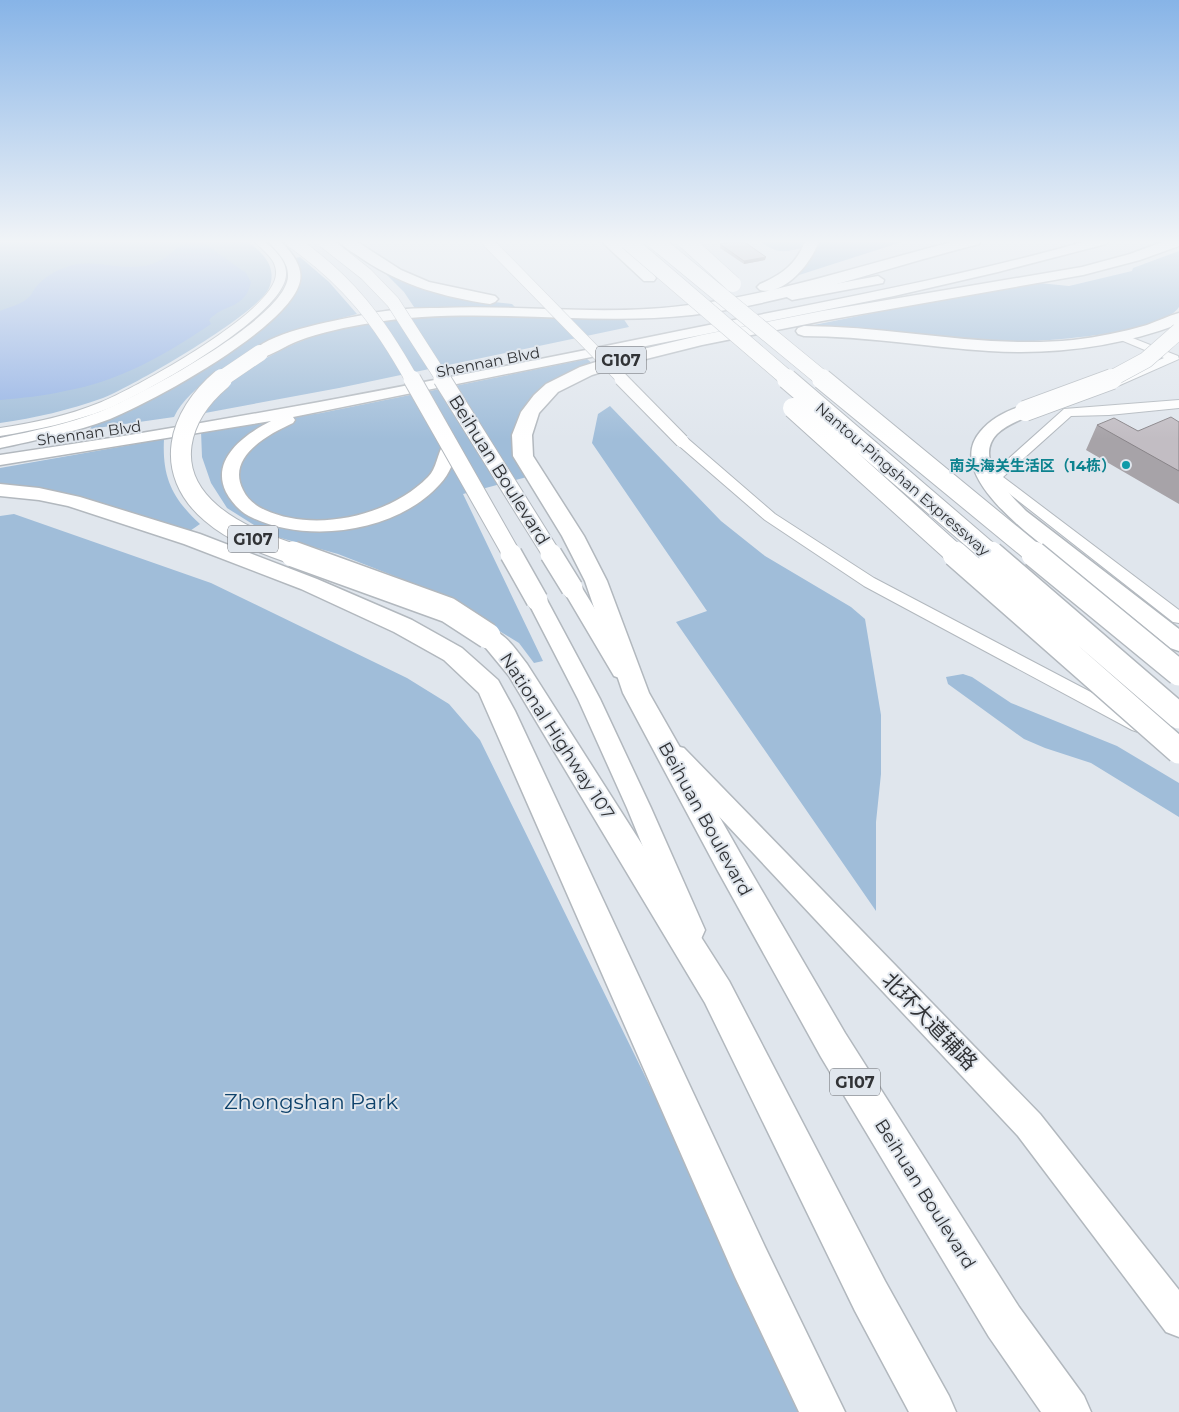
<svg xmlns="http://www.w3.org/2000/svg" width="1179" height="1412" viewBox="0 0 1179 1412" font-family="Montserrat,'Noto Sans SC',sans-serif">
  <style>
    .green { fill: #a0bdd9 }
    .water { fill: #95b3e5 }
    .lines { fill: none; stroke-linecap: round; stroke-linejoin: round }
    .minor-casing { stroke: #b2b8be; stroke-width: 2 }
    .major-casing { stroke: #b2b8be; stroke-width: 3 }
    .highway-casing { stroke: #b2b8be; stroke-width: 3 }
    .minor { fill: #fff; fill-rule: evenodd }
    .major { fill: #fff; fill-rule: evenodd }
    .highway { fill: #fff; fill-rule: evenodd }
    .minor-bridge-far1-casing { stroke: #b2b8be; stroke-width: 12; stroke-linecap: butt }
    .minor-bridge-casing { stroke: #b2b8be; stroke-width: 15; stroke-linecap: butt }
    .major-bridge-far2-casing { stroke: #b2b8be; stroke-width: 14; stroke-linecap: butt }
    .major-bridge-far1-casing { stroke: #b2b8be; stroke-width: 19; stroke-linecap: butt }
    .major-bridge-casing { stroke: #b2b8be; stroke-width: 24; stroke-linecap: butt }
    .highway-bridge-far2-casing { stroke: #b2b8be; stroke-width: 17; stroke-linecap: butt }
    .highway-bridge-far1-casing { stroke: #b2b8be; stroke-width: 22; stroke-linecap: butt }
    .highway-bridge-casing { stroke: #b2b8be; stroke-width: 28; stroke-linecap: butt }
    .minor-bridge-far1 { stroke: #fff; stroke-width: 11 }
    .minor-bridge { stroke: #fff; stroke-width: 13 }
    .major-bridge-far2 { stroke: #fff; stroke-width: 13 }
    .major-bridge-far1 { stroke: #fff; stroke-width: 17 }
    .major-bridge { stroke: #fff; stroke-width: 21 }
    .highway-bridge-far2 { stroke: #fff; stroke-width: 16 }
    .highway-bridge-far1 { stroke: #fff; stroke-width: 20 }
    .highway-bridge { stroke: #fff; stroke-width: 25 }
    .wall { fill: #a7a3a8 }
    .shaded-wall { fill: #888488 }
    .building { fill: #c2bdc3; stroke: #888488 }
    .culture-dot { fill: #0f9aa8; stroke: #e0e6ed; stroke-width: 2 }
    .labels { text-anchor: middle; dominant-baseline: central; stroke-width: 4; stroke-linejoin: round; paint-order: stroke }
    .far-street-label { font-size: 15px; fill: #313336; stroke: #e0e6ed }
    .far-culture-label { font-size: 15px; font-weight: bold; fill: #0d838f; stroke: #e0e6ed; text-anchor: end }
    .shield { fill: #e0e6ed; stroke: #66696d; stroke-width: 1 }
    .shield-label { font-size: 16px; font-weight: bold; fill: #313336 }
    .street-label { font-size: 18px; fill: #313336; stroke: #e0e6ed }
    .near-street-label { font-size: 21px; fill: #313336; stroke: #e0e6ed }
    .near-park-label { font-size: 21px; fill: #0e426b; stroke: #e0e6ed }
  </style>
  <rect width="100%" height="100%" fill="#e0e6ed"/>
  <path class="green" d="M 0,241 L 246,241 C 262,251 278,267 269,288 C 258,314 133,386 103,398 C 70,410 35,418 0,423 Z
    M 759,241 L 804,241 L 802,248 C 781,253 777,253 759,241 Z
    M 818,241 L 905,241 L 796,276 L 807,265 Z
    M 1179,251 L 1179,307 C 1161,335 1043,341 1010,342 L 804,327 L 918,304 L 1039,283 L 1069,286 L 1132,271 L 1133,268 Z
    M 300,257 L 329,282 L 357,314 C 303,328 259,343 213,376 C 198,387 182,400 174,417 L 90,429 L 93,424 C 107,419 123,415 136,408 C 169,390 283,323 296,292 C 301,281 299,269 296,258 Z
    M 386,274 C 427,292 468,300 512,304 L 516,308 L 414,307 L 404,292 Z
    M 469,315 L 623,318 L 629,327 L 339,388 L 205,413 C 211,405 217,395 224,388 C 269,348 336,323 396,318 C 420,316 444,316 469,315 Z
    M 587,359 L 593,364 L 546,385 L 528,401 L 517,419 L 514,451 L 527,477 L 463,494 L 543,661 L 534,663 L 519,643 L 435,592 L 338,554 L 270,535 L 227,508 L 211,483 L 202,457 L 201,431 L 321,413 Z
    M 610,406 L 721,521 L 765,556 L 851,607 L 865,619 L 881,715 L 881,774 L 876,822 L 876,911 L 676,622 L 707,611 L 592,443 L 598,414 Z
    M 164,439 C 162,477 172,498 200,524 L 187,533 C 127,514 63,487 0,484 L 0,468 Z
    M 14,514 L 211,583 L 407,678 L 449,704 L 480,740 L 810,1412 L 0,1412 L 0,516 Z
    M 963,674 L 972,677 L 1011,703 L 1117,746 L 1179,783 L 1179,817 L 1091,763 L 1045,748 L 1024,739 L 948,684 L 946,677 Z"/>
  <path class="water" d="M 199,242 L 205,244 L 246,273 L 251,282 C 245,310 224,303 209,320 L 211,324 C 167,354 118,382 65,391 C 44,396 22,398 0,400 L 0,311 C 9,307 20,305 28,298 C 32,295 33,290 37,286 C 44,277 57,270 69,266 C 96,258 125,273 152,264 C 173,258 173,242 199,242 Z"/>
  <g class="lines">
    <defs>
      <path id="minor" d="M 254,241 L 264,241 C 275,250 287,261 286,275 C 284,316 144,394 107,409 C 73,422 36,430 0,436 L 0,428 C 34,423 67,416 99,403 C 134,389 275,312 276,274 C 277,259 263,251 254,241 Z
        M 1120,333 L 1178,356 L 1179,359 L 1111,389 L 1103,389 L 1101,386 L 1103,383 L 1164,358 L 1116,338 L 1115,336 Z
        M 1179,400 L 1179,408 L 1109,415 L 1071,416 L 1003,477 L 1179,610 L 1179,623 L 1173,622 L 988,477 L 1064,409 Z
        M 682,437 L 687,438 L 775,514 L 874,578 L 1144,720 L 1147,725 L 1144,730 L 1138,732 L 1132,730 L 864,586 L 765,520 L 677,444 L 676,441 L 677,438 Z"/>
      <path id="major" d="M 268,241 L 281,241 C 291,252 303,266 300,281 C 291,327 152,402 110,419 C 75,432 37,440 0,448 L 0,438 C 34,431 67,424 99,412 C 137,397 285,319 288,277 C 289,262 277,252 268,241 Z
        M 1087,241 L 1108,241 L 1106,244 L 998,272 L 894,296 L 293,417 L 295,420 L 293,423 C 267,435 226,457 243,490 C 247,499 256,506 265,510 C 315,533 390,516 428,477 C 437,468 437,454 444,443 L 456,443 L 458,447 C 454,460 450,474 440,484 C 397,532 310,544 253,518 C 241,513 232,503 226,492 C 210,459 245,434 271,421 L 0,465 L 0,455 C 228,422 454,377 679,331 C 816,303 953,279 1087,241 Z
        M 878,276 L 884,280 L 883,283 L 792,300 L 785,296 L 792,292 Z
        M 572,582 L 579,583 L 630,666 L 633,671 L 630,676 L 622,679 L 614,676 L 562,588 L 565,583 Z
        M 537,593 L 544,595 L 547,600 L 600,699 L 651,808 L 705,930 L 701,939 L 691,943 L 681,939 L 627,808 L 578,699 L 527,600 L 530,595 Z
        M 676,746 L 684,748 L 1040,1114 L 1179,1290 L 1179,1337 L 1166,1332 L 1018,1136 L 668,762 L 664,755 L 668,748 Z"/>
      <path id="highway" d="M 339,241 L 356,241 L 401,270 L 429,282 L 495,296 L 498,299 L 495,302 L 490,304 C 444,297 403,286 364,260 C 356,254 345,249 339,241 Z
        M 601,241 L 617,241 L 654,275 L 656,278 L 654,281 L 644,281 Z
        M 805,241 L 819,241 C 812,262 785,296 760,290 L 757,287 L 760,284 C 781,275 797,264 805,241 Z
        M 956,241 L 981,241 L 979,244 C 884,268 790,303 692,315 C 586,327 477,305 371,323 C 347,327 321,332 298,341 C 285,346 273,355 260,358 L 254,357 L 252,353 C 266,332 342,319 368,314 C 391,309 416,308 439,308 C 508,305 578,313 647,309 C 753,303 853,267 956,241 Z
        M 1165,241 L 1179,241 L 1179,246 L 1140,260 L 1083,275 L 822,321 L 702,345 L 630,363 L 592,375 L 558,392 L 539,413 L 532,435 L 533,456 L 584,536 L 607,581 L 649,693 L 740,853 L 845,1033 L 1019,1307 L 1084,1396 L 1091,1412 L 1041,1412 L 989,1337 L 821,1057 L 718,871 L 623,693 L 585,581 L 562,536 L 513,456 L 512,435 L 521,412 L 534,395 L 546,384 L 580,367 L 618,355 L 702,335 L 822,311 L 1082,267 L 1130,254 Z
        M 1179,313 L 1179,324 C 1118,347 1054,355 989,351 C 927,347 866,336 804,336 L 798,334 L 796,331 L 798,328 L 804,326 C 894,326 983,349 1073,340 C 1098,337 1123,332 1147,325 C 1158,321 1168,316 1179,313 Z
        M 1025,405 L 1031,407 L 1034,411 L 1031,415 C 1020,420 1006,425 997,434 C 973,459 1009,494 1026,511 L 1179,629 L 1179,651 L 1170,648 C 1139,622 1107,597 1076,571 C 1045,546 941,478 980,432 C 991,418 1008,410 1025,405 Z
        M 0,484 L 39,488 L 80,497 L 200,534 L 317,579 L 412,620 L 462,648 L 498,680 L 515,711 L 765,1247 L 845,1412 L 799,1412 L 735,1277 L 479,693 L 444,660 L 394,632 L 301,589 L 184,544 L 68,506 L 39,500 L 0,496 Z
        M 488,628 C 506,633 516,650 527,664 L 729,981 L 885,1281 L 949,1396 L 956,1412 L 909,1412 L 855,1311 L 705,1003 L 509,676 L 476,636 L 479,630 Z"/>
    </defs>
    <use href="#minor" class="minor-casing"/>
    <use href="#major" class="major-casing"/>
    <use href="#highway" class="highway-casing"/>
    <use href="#minor" class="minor"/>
    <use href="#major" class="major"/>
    <use href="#highway" class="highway"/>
    <defs>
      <path id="minor-bridge-far1" d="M 487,241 L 623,380"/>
      <path id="minor-bridge" d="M 621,379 L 682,441"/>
      <path id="major-bridge-far2" d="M 292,241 C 349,281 379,321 412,380
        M 324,241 L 366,274 L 393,302 L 443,380"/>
      <path id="major-bridge-far1" d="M 412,379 L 512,555
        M 442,379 L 552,555"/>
      <path id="major-bridge" d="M 511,554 L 537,600
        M 551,554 L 572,588"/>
      <path id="highway-bridge-far2" d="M 627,241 L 789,380
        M 655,241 L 824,380
        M 686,241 L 733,284
        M 220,380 L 260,353
        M 1109,380 L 1146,360 L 1179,331"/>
      <path id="highway-bridge-far1" d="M 222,379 C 178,416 162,471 211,513 C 235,534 267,545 296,555
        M 787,379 L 992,555
        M 822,379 L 1036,555
        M 793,408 L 956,555
        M 1025,411 L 1112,379"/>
      <path id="highway-bridge" d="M 293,554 L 448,610 L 488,636
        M 955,554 L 1179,751
        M 991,554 L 1179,716
        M 1034,554 L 1179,673"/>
    </defs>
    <use href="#minor-bridge-far1" class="minor-bridge-far1-casing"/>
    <use href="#minor-bridge" class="minor-bridge-casing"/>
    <use href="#major-bridge-far2" class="major-bridge-far2-casing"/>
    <use href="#major-bridge-far1" class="major-bridge-far1-casing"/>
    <use href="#major-bridge" class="major-bridge-casing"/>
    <use href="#highway-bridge-far2" class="highway-bridge-far2-casing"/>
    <use href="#highway-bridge-far1" class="highway-bridge-far1-casing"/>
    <use href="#highway-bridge" class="highway-bridge-casing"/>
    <use href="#minor-bridge-far1" class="minor-bridge-far1"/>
    <use href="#minor-bridge" class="minor-bridge"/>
    <use href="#major-bridge-far2" class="major-bridge-far2"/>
    <use href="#major-bridge-far1" class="major-bridge-far1"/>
    <use href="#major-bridge" class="major-bridge"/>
    <use href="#highway-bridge-far2" class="highway-bridge-far2"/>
    <use href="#highway-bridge-far1" class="highway-bridge-far1"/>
    <use href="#highway-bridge" class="highway-bridge"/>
  </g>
  <path class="wall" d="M 720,244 L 765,260 L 744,264 L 720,248 Z
    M 1179,422 L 1179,504 L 1086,450 L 1097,425 L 1138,431 Z"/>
  <path class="shaded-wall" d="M 766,257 L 765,260 L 744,264 L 744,261 Z"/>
  <path class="building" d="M 735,241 L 743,241 L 766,257 L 744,261 L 720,244 Z
    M 1171,417 L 1179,422 L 1179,471 L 1097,425 L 1114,418 L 1138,431 Z"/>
  <linearGradient id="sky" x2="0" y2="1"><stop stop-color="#87b4e7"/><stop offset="0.55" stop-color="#f1f4f7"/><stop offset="1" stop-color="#f1f4f7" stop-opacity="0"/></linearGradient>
  <rect width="1179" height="439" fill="url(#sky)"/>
  <circle class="culture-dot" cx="1126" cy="465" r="5"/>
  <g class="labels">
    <g class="far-street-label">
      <text transform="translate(488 362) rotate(-11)">Shennan Blvd</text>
      <text transform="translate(89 433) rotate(-8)">Shennan Blvd</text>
      <text transform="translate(903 479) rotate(41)">Nantou-Pingshan Expressway</text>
    </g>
    <g class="far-culture-label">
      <text x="1116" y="465">南头海关生活区（14栋）</text>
    </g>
    <g class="shield">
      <rect x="596" y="346.5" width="50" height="27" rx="4"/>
      <rect x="228" y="525.5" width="50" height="27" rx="4"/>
      <rect x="830" y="1068.5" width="50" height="27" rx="4"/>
    </g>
    <g class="shield-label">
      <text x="621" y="360">G107</text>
      <text x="253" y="539">G107</text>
      <text x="855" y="1082">G107</text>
    </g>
    <g class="street-label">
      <text transform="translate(499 470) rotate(58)">Beihuan Boulevard</text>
      <text transform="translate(557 736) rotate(57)">National Highway 107</text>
      <text transform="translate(705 819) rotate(61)">Beihuan Boulevard</text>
      <text transform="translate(925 1194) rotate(58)">Beihuan Boulevard</text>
    </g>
    <g class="near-street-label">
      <text transform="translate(930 1021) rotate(46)">北环大道辅路</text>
    </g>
    <g class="near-park-label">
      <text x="311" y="1101">Zhongshan Park</text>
    </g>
  </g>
</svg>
